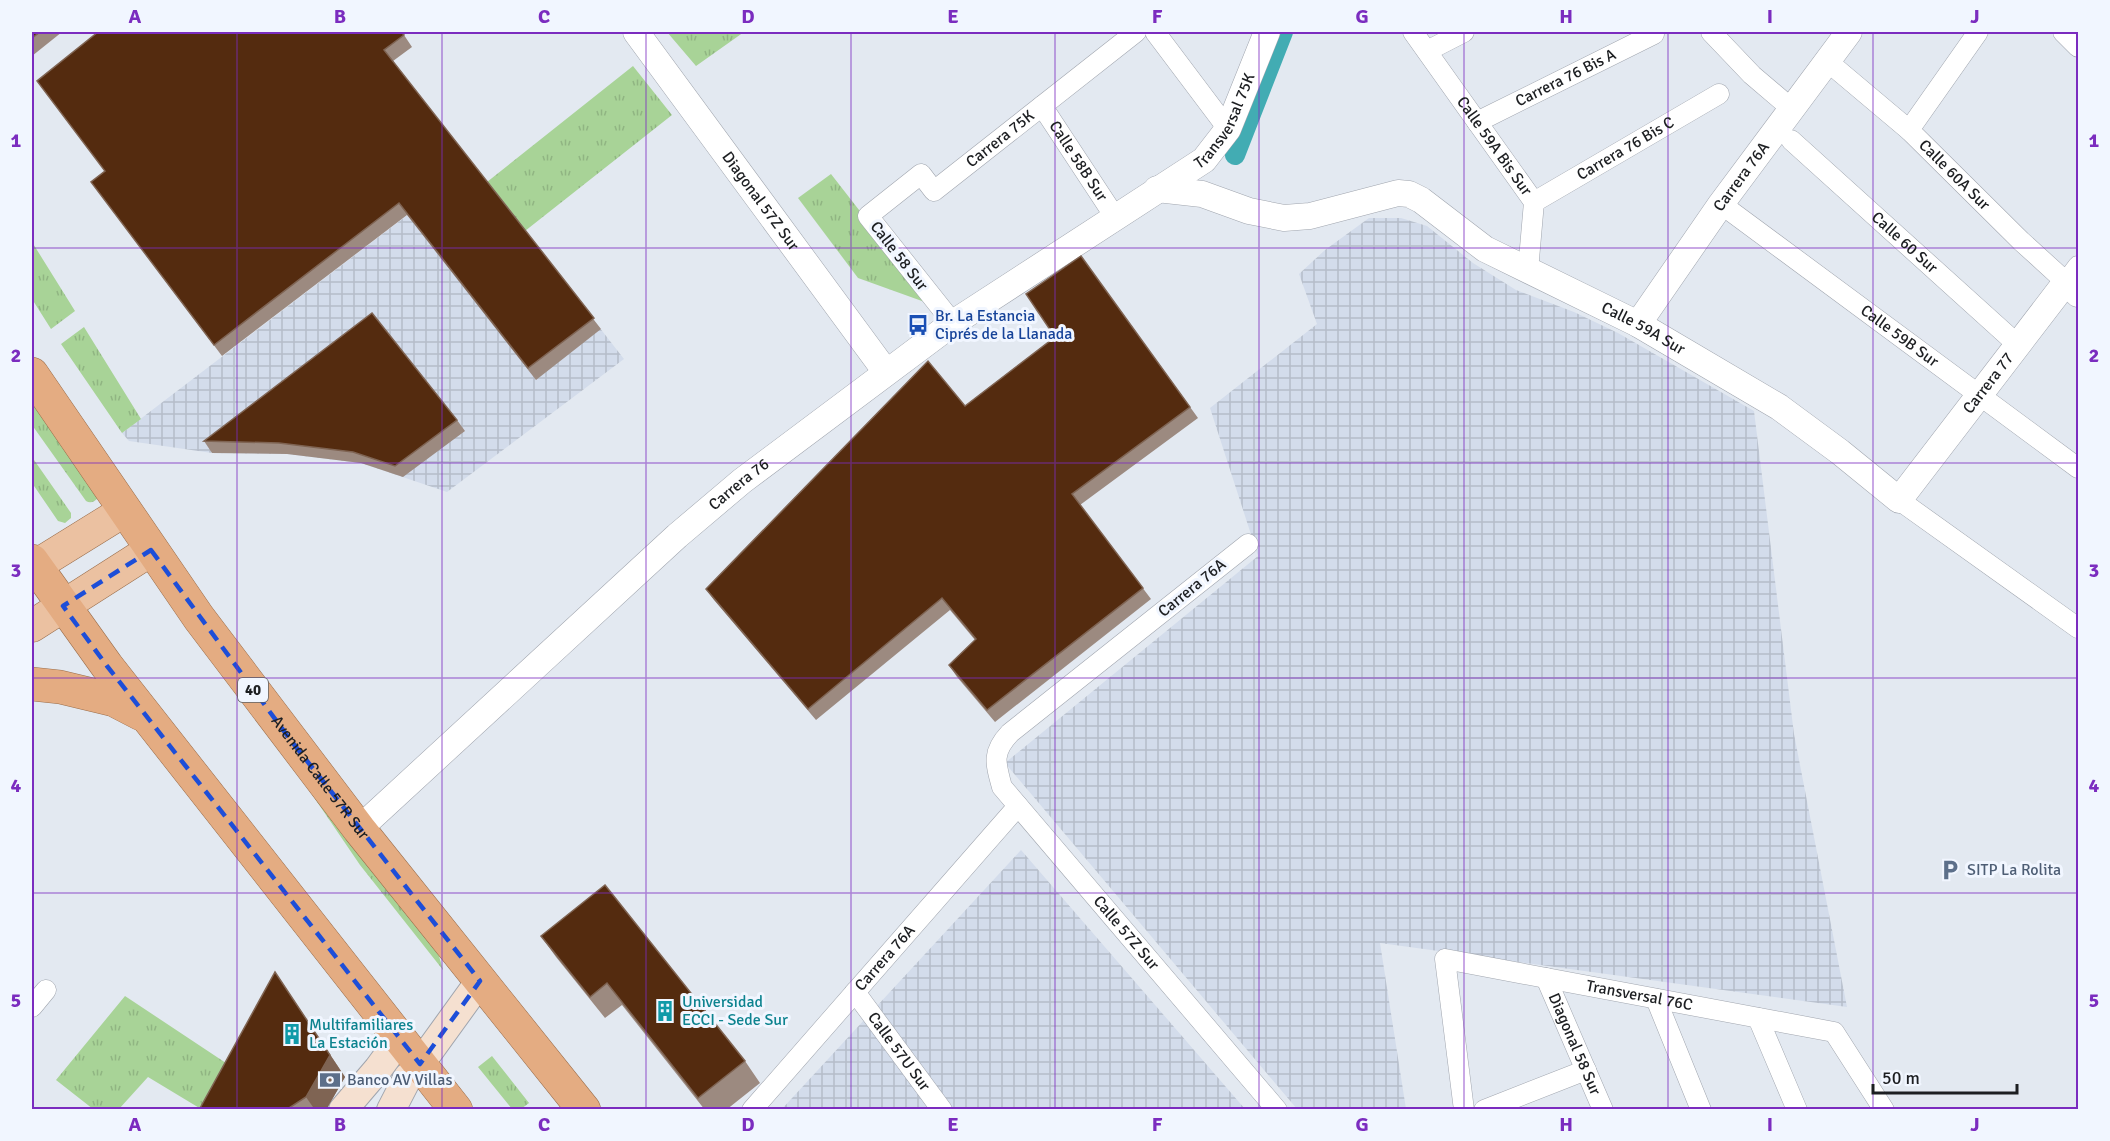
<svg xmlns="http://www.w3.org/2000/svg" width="2110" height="1141" viewBox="0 0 2110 1141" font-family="Signika,sans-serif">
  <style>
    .industrial { fill: url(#industrial-grid) }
    .grass { fill: url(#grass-tufts) }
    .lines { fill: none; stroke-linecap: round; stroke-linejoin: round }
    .canal { stroke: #42acb3; stroke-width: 20 }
    .minor-casing { stroke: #a0a5ae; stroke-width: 21 }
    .tertiary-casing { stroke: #a0a5ae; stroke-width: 27 }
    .secondary-casing { stroke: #a0a5ae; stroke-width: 30 }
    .primary-casing { stroke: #9a6e4c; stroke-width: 33 }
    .trunk-casing { stroke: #9a6e4c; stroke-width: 34 }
    .minor { stroke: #fff; stroke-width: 20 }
    .tertiary { stroke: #fff; stroke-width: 26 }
    .secondary { stroke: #f5e0d0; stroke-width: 28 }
    .primary { stroke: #ebc1a1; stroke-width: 32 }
    .trunk { stroke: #e4ac82; stroke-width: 33 }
    .wall { fill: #9c8a80 }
    .shaded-wall { fill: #7f6453 }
    .building { fill: #542b0f; stroke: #7f6453; stroke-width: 1.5 }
    .marked { fill: none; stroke: #1d4ed8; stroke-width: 4.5; stroke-dasharray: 12 8; stroke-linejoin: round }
    .grid { fill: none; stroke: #7b2cbf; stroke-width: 1.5; stroke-opacity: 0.55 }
    .labels { text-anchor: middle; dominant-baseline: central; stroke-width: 6; stroke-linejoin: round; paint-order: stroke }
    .shield { fill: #f1f6ff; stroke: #5d6064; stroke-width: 1.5 }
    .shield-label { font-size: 15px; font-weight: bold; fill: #1d1f22 }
    .street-label { font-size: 16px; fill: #1d1f22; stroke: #f1f6ff }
    .transit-label { font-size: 16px; fill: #164399; stroke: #f1f6ff; text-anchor: start }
    .service-label { font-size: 16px; fill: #4e5e75; stroke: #f1f6ff; text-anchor: start }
    .culture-label { font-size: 16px; fill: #0d838f; stroke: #f1f6ff; text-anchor: start }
    .neatline { fill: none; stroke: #7b2cbf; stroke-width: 2 }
    .grid-label { font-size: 20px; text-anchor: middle; font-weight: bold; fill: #7b2cbf }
  </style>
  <defs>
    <pattern id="industrial-grid" width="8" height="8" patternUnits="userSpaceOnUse" patternTransform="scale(1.5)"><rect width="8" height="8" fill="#d3dceb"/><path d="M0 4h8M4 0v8" fill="none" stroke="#b5bcc9"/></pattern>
    <pattern id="grass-tufts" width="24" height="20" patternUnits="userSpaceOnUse" patternTransform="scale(1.5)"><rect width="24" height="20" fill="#a8d397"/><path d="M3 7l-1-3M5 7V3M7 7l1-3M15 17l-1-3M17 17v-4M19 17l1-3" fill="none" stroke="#90b582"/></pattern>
  </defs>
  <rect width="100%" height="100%" fill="#e3e9f1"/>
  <path class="industrial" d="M 473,165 L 624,359 L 447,492 L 361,463 L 287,454 L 212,453 L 129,441 L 122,433 Z
    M 1369,218 L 1401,218 L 1427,226 L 1473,263 L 1516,290 L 1574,312 L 1618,333 L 1754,411 L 1794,734 L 1847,1007 L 1380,943 L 1406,1109 L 1297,1109 L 1005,763 L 1258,556 L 1210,408 L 1317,324 L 1299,274 L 1325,250 Z
    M 1021,850 L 1245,1109 L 781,1110 Z"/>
  <path class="grass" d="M 667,32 L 744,32 L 696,66 Z
    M 633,66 L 672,115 L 525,231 L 487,182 Z
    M 831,174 L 933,305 L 858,278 L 798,198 Z
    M 32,242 L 75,311 L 51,329 L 32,299 Z
    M 84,327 L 141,419 L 122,433 L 61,344 Z
    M 32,397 L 98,498 C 95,501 91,504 86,501 L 32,425 Z
    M 32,457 L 71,513 L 71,518 L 65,523 L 58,521 L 32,483 Z
    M 309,790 L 430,940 L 439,956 L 443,970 L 360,865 Z
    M 125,996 L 244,1075 L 225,1110 L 201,1109 L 148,1077 L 119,1109 L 93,1109 L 56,1080 Z
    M 492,1056 L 529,1103 L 521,1109 L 512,1109 L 478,1067 Z"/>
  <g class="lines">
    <path class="canal" d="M 1235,155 L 1283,32"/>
    <defs>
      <g id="minor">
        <path d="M 1155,32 L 1228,129"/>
        <path id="s1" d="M 1413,32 L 1534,202 L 1528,271"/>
        <path d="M 1711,32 L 1752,75 L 1792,109"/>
        <path d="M 2063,32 L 2078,47"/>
        <path d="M 1427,51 L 1464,32"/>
        <path id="s2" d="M 1827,61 L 1909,130 L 2021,241 L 2066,282 L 2078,266"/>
        <path id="s3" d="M 1042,106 L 1115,217"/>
        <path id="s4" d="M 1477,122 L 1654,34"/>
        <path d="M 1909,130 L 1978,32"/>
        <path id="s5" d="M 1791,140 L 2018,345"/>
        <path id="s6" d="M 1534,202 L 1719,94"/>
        <path id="s7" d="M 1721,204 L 2078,468"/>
        <path id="s8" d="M 953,323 L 868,216 L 921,174 L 934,191 L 1136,32"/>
        <path d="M 1899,500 L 2078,628"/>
        <path id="s9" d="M 1248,544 L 1010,733 C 992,752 995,762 1002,787 L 1277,1110"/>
        <path id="s10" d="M 1546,978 L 1603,1110"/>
        <path id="s11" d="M 855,992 L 942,1110"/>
        <path d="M 1656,999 L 1701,1110"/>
        <path d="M 32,1007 L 46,990"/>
        <path d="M 1758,1018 L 1797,1110"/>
        <path id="s12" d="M 752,1110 L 1018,806"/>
        <path id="s13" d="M 1464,1110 L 1445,959 L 1834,1032 L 1884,1110"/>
        <path d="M 1484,1110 L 1586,1070"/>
      </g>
      <g id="tertiary">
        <path id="s14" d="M 636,32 L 886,372"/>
        <path id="s15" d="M 1157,189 L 1202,194 L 1249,211 L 1284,218 L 1310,216 L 1398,193 L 1409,194 L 1421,200 L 1485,249 L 1638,324 L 1779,407 L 1840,452 L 1899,500 L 2066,282 L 2078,294"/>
        <path id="s16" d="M 1638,324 L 1721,204 L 1849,32"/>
        <path id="s17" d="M 359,829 L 677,536 L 742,481 L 953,323 L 1204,160 L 1228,129 L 1267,32"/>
      </g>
      <path id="secondary" d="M 343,1110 L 378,1069 L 400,1039
        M 391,1110 L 408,1077 L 420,1064 L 480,981"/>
      <path id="primary" d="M 32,568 L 124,511
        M 32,626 L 151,550"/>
      <g id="trunk">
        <path id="s18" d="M 32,374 L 199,618 L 359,829 L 584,1110"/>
        <path d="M 32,561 L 107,666 L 456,1110"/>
        <path d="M 32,684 L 60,687 L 114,700 L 141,714"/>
      </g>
    </defs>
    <use href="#minor" class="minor-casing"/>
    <use href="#tertiary" class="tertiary-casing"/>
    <use href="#secondary" class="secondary-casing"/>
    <use href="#primary" class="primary-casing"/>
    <use href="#trunk" class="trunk-casing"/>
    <use href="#minor" class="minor"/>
    <use href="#tertiary" class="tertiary"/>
    <use href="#secondary" class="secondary"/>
    <use href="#primary" class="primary"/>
    <use href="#trunk" class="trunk"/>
  </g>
  <path class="wall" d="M 32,32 L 62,32 L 32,56 Z
    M 98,32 L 402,32 L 412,47 L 393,61 L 601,329 L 536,380 L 407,215 L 222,356 L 91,182 L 105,171 L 37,81 Z
    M 1081,256 L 1198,418 L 1080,505 L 1151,599 L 995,722 L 957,677 L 949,665 L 975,640 L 950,610 L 816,720 L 714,600 L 706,589 L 965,406 L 1055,337 Z
    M 457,420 L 465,431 L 403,477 L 361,463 L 287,454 L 212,453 L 204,441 Z
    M 541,936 L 745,1061 L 760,1083 L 726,1110 L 705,1110 L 622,1005 L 605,1018 L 556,957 Z
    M 275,972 L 345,1077 L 326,1110 L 199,1110 Z"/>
  <path class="shaded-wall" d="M 275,972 L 345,1077 L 326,1110 L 315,1110 L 306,1097 Z"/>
  <path class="building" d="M 32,32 L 40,32 L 32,38 Z
    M 98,32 L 401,32 L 404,35 L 384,50 L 594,318 L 528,368 L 399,203 L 214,345 L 91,182 L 105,171 L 37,81 Z
    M 1081,256 L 1190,407 L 1072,494 L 1143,588 L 987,710 L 949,665 L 976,639 L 942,598 L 808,709 L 706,589 L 928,361 L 965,406 L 1055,337 L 1026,294 Z
    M 372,313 L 457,420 L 395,466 L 353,452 L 279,443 L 204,441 Z
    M 605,885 L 745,1061 L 698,1098 L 607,983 L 590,997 L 541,936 Z
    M 275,972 L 330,1055 L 306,1097 L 286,1110 L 199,1110 Z"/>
  <path class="marked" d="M 151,550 L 289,738 L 480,981 L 420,1064 L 107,666 L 63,606 Z"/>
  <path class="grid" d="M 237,32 L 237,1110M 442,32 L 442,1110M 646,32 L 646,1110M 851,32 L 851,1110M 1055,32 L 1055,1110M 1259,32 L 1259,1110M 1464,32 L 1464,1110M 1668,32 L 1668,1110M 1873,32 L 1873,1110M 32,248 L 2078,248M 32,463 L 2078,463M 32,678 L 2078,678M 32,893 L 2078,893"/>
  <defs>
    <symbol id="bus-bare" viewBox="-9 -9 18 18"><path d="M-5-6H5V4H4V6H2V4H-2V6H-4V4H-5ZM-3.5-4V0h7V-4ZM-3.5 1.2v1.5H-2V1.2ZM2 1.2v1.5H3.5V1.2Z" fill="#1a4fb4" stroke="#f1f6ff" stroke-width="2.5" paint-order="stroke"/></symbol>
    <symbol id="parking-bare" viewBox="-9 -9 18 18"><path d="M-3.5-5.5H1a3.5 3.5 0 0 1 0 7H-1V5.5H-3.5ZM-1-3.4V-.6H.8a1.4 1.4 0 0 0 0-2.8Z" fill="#5c6f8a" stroke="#f1f6ff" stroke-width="2.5" paint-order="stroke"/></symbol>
    <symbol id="building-bare" viewBox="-9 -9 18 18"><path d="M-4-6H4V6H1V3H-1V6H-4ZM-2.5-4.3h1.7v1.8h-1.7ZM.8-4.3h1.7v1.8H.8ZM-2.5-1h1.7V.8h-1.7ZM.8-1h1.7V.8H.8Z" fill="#0f9aa8" stroke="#f1f6ff" stroke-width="2.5" paint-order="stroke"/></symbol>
    <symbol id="bank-bare" viewBox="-9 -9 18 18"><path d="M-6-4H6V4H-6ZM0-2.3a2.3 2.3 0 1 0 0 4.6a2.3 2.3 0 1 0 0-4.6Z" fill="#5c6f8a" stroke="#f1f6ff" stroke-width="2.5" paint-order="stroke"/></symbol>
  </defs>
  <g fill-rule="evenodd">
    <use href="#bus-bare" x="903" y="310" width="30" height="30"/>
    <use href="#parking-bare" x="1935" y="855" width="30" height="30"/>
    <use href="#building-bare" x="650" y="996" width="30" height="30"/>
    <use href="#building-bare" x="277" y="1019" width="30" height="30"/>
    <use href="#bank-bare" x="315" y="1065" width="30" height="30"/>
  </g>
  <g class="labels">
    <rect class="shield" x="238" y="678" width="30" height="24" rx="4.5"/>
    <g class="shield-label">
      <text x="253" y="690">40</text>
    </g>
    <g class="street-label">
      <text stroke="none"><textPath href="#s4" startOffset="99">Carrera 76 Bis A</textPath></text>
      <text stroke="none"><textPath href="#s17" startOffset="1125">Transversal 75K</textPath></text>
      <text stroke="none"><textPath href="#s8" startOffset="310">Carrera 75K</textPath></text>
      <text stroke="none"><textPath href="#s1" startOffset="140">Calle 59A Bis Sur</textPath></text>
      <text stroke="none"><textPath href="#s6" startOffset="106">Carrera 76 Bis C</textPath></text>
      <text stroke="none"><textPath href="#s3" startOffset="66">Calle 58B Sur</textPath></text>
      <text stroke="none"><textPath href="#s2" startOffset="171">Calle 60A Sur</textPath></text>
      <text stroke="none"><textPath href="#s16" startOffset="180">Carrera 76A</textPath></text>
      <text stroke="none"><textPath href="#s14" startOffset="210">Diagonal 57Z Sur</textPath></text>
      <text stroke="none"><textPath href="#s5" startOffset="153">Calle 60 Sur</textPath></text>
      <text transform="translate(899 256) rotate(52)">Calle 58 Sur</text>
      <text stroke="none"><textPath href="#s15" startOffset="530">Calle 59A Sur</textPath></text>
      <text stroke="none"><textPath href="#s7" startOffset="222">Calle 59B Sur</textPath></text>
      <text stroke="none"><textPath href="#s15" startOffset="986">Carrera 77</textPath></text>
      <text stroke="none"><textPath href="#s17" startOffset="513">Carrera 76</textPath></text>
      <text transform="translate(1192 588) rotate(-39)">Carrera 76A</text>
      <text stroke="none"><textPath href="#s18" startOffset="496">Avenida Calle 57R Sur</textPath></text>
      <text stroke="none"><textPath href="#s9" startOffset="554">Calle 57Z Sur</textPath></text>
      <text stroke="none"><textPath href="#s12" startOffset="202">Carrera 76A</textPath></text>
      <text stroke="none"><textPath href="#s13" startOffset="350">Transversal 76C</textPath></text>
      <text stroke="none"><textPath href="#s10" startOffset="72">Diagonal 58 Sur</textPath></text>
      <text stroke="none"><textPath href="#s11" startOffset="74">Calle 57U Sur</textPath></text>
    </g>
    <g class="transit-label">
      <text x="935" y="316">Br. La Estancia<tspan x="935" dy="18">Ciprés de la Llanada</tspan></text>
    </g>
    <g class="service-label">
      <text x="1967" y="870">SITP La Rolita</text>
      <text x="347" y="1080">Banco AV Villas</text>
    </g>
    <g class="culture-label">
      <text x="682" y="1002">Universidad<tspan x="682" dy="18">ECCI - Sede Sur</tspan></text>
      <text x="309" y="1025">Multifamiliares<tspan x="309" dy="18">La Estación</tspan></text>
    </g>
  </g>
  <rect width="2110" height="1141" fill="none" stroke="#f1f6ff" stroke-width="66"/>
  <path d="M1873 1084v9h144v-9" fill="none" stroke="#1d1f22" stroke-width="3"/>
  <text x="1882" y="1084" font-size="18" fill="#1d1f22" stroke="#f1f6ff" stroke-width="4.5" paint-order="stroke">50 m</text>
  <rect x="33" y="33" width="2044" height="1075" class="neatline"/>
  <g class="grid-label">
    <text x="135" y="23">A</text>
    <text x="340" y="23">B</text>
    <text x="544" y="23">C</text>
    <text x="748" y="23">D</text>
    <text x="953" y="23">E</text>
    <text x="1157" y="23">F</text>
    <text x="1362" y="23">G</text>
    <text x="1566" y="23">H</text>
    <text x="1770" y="23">I</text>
    <text x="1975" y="23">J</text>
    <text x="16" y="147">1</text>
    <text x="2094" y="147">1</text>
    <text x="16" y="362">2</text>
    <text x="2094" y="362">2</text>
    <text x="16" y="577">3</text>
    <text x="2094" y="577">3</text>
    <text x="16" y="792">4</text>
    <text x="2094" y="792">4</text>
    <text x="16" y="1007">5</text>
    <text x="2094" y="1007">5</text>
    <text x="135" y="1131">A</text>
    <text x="340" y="1131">B</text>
    <text x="544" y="1131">C</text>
    <text x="748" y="1131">D</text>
    <text x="953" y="1131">E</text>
    <text x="1157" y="1131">F</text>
    <text x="1362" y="1131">G</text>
    <text x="1566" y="1131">H</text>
    <text x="1770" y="1131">I</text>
    <text x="1975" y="1131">J</text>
  </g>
</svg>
